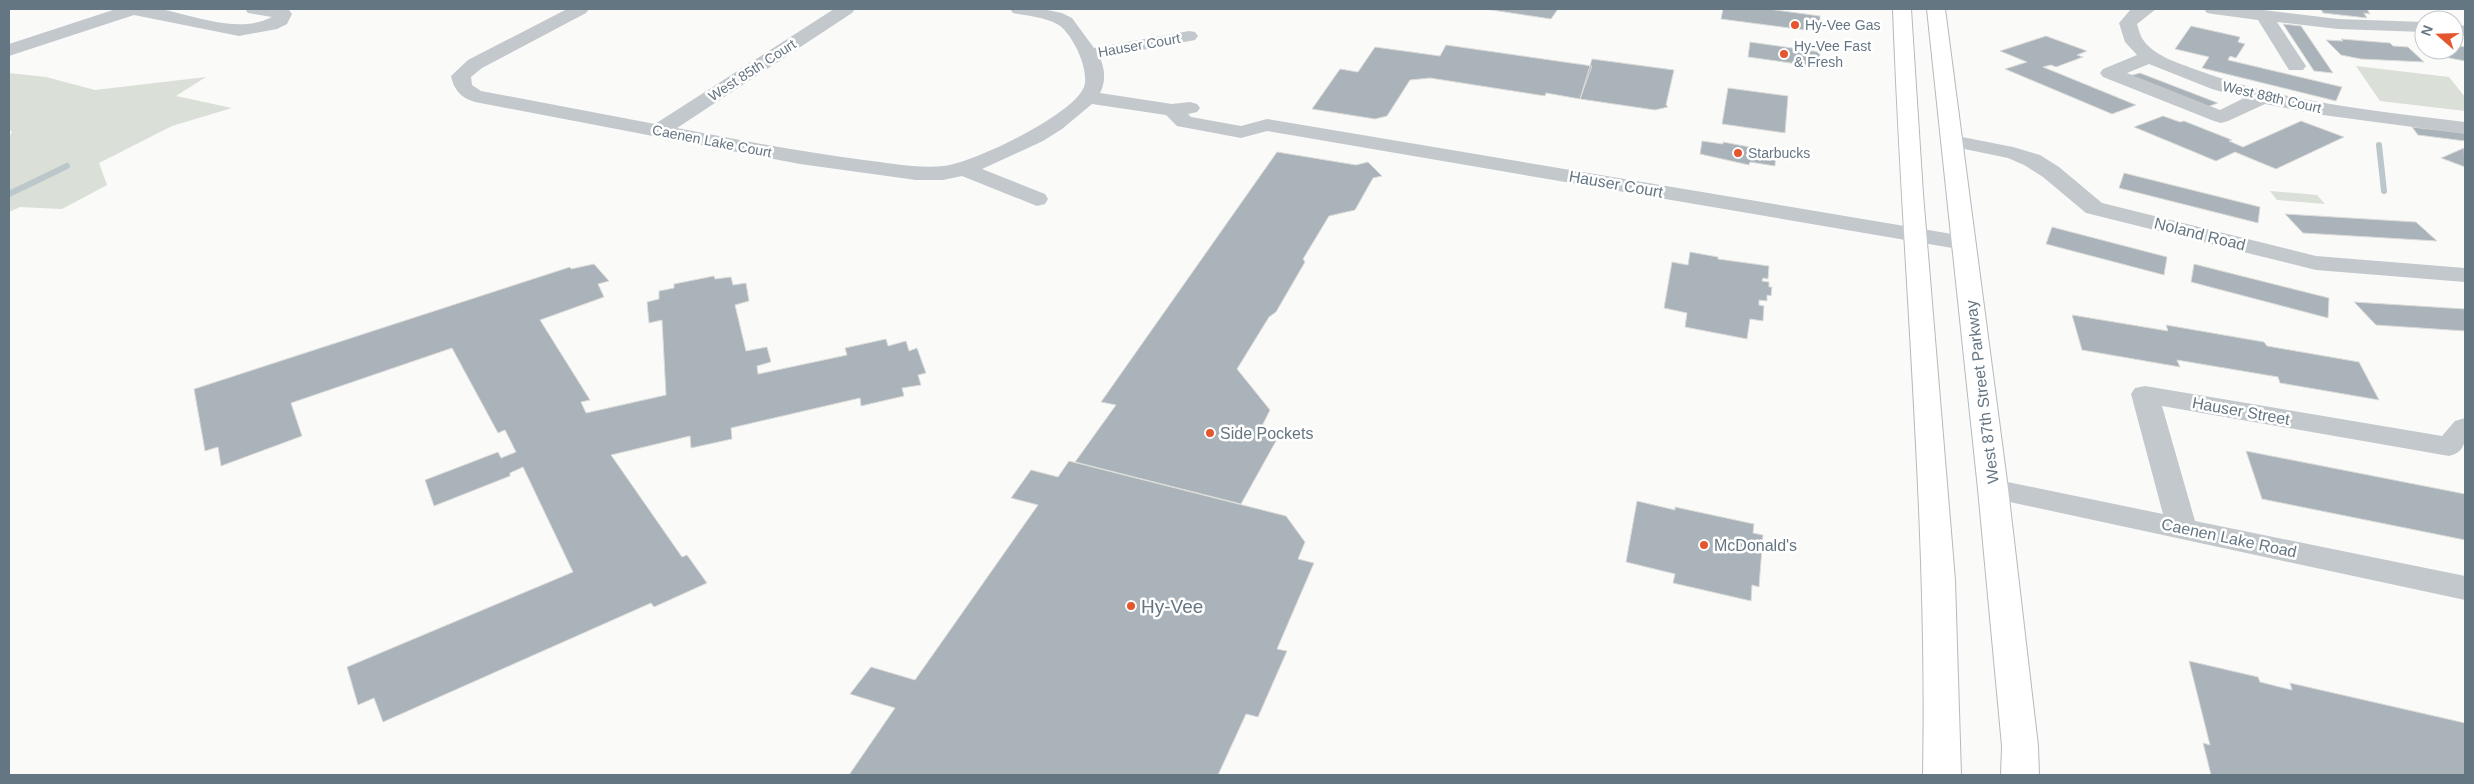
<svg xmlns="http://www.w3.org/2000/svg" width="2474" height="784" viewBox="0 0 2474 784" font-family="Helvetica,sans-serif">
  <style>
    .green { fill: #dadfd7 }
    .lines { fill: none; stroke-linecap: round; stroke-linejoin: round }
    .stream { stroke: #bbc7cb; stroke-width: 6 }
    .building { fill: #aab3b9; stroke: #dcdcda }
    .primary-casing { stroke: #b5babe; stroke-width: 2 }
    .street { fill: #c3c8cc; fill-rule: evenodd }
    .primary { fill: #fff; fill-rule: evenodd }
    .poi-dot { fill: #e4572e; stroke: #fff; stroke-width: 2 }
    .labels { text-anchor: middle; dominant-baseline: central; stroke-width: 5; stroke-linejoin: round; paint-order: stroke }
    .far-poi-label { font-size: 14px; fill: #657683; stroke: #fff; text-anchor: start }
    .far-street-label { font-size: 14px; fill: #657683; stroke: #fff }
    .street-label { font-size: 16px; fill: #657683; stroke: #fff }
    .poi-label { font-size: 16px; fill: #657683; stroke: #fff; text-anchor: start }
    .near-poi-label { font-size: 19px; fill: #657683; stroke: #fff; text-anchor: start }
  </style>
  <rect width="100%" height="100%" fill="#fafaf8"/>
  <path class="green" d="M 2356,66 L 2449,77 L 2465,97 L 2465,111 L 2380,101 Z
    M 9,73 L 46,77 L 95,90 L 206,77 L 176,96 L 232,108 L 172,126 L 99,163 L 107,185 L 62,209 L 20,207 L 9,212 L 9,138 L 12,131 L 9,131 Z
    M 2270,191 L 2317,195 L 2325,204 L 2277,200 Z"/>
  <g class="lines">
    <path class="stream" d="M 2379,145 L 2384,191
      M 9,194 L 67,166"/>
  </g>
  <path class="building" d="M 1485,9 L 1558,9 L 1551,19 Z
    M 1723,9 L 1768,9 L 1820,16 L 1820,32 L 1721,19 Z
    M 2321,9 L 2367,9 L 2370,14 L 2364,13 L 2367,18 L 2323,13 Z
    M 2283,24 L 2301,26 L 2333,73 L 2314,71 Z
    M 2191,26 L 2240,37 L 2238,42 L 2245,44 L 2236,58 L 2230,56 L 2228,60 L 2342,87 L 2336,101 L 2202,68 L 2209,57 L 2175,49 Z
    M 2046,36 L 2087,51 L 2077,55 L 2083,57 L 2056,67 L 2051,65 L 2043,67 L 2136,105 L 2112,114 L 2005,69 L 2027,62 L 2000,51 Z
    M 2341,39 L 2390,43 L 2393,46 L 2408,47 L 2424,62 L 2361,59 L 2341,55 L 2326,40 L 2343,41 Z
    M 1750,42 L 1820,52 L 1819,67 L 1748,57 Z
    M 1446,45 L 1592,66 L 1580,99 L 1546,93 L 1545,96 L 1430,78 L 1410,80 L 1387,116 L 1375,119 L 1312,109 L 1340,69 L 1358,72 L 1375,47 L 1440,56 Z
    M 2454,45 L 2465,47 L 2465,61 L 2449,58 L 2448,55 L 2428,51 L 2454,50 Z
    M 1592,59 L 1674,70 L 1666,105 L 1668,107 L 1655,110 L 1580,99 Z
    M 2140,73 L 2218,103 L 2207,107 L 2129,76 Z
    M 1728,88 L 1788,96 L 1785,133 L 1722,124 Z
    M 2163,116 L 2180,122 L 2184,121 L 2232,140 L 2229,141 L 2243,147 L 2301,121 L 2344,137 L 2276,169 L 2235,152 L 2216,161 L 2134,127 Z
    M 2412,127 L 2465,133 L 2465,141 L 2418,135 Z
    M 1702,141 L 1723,144 L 1723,142 L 1776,152 L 1775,166 L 1750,162 L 1749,165 L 1700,154 Z
    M 2464,148 L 2465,167 L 2441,158 Z
    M 1277,152 L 1356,165 L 1368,162 L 1382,176 L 1373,178 L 1355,210 L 1329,216 L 1303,259 L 1305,262 L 1276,312 L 1269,317 L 1237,369 L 1270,410 L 1263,424 L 1276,441 L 1241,504 L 1075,462 L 1116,405 L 1101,402 Z
    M 2124,173 L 2260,207 L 2258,223 L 2119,188 Z
    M 2285,214 L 2416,222 L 2437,241 L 2303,233 Z
    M 2052,227 L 2167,257 L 2164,275 L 2046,244 Z
    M 1690,252 L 1718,257 L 1718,259 L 1769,266 L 1768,279 L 1763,278 L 1762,281 L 1769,282 L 1769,287 L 1772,287 L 1771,296 L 1767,295 L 1767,301 L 1759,300 L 1759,305 L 1764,306 L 1763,321 L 1750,319 L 1747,339 L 1685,327 L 1687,313 L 1664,308 L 1672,262 L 1688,265 Z
    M 594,264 L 609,281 L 598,284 L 604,297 L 540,320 L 590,400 L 581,402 L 586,413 L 666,395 L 662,320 L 649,323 L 647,302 L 659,299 L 659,291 L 674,288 L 674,284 L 714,276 L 715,279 L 731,277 L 733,285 L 746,283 L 749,301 L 735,305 L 746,351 L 767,347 L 771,362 L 757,366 L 758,374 L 847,355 L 845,348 L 886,339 L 888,346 L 906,341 L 909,351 L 917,348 L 926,373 L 918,375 L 921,385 L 902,388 L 904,396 L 861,406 L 860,398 L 731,428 L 732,439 L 691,448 L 690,436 L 611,455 L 682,557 L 687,555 L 707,583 L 654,607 L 651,603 L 383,722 L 374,698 L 358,705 L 347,667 L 573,572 L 523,467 L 510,473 L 510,476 L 434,506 L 425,480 L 498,452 L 501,458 L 516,452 L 505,430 L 498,433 L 452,348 L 291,403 L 302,436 L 221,466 L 218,447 L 205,451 L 194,389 L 570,267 L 571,269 Z
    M 2194,264 L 2329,298 L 2328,318 L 2191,282 Z
    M 2354,302 L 2465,309 L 2465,331 L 2376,325 Z
    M 2072,315 L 2168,331 L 2166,325 L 2264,342 L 2267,346 L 2359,362 L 2379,400 L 2280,383 L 2278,377 L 2177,360 L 2180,367 L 2082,350 Z
    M 2246,451 L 2465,494 L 2465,540 L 2262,499 Z
    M 1069,461 L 1286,516 L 1305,542 L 1298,559 L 1314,563 L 1277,649 L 1287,651 L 1258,717 L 1246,714 L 1218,775 L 849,775 L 895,708 L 850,694 L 871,667 L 915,680 L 1038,505 L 1011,498 L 1031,470 L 1058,477 Z
    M 1637,501 L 1675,510 L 1675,507 L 1754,524 L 1753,533 L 1763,535 L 1759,587 L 1752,585 L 1751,601 L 1673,583 L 1675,574 L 1626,562 Z
    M 2189,661 L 2258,677 L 2260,682 L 2292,690 L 2290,683 L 2465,723 L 2465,775 L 2211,775 L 2203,743 L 2210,745 Z"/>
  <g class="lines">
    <defs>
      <path id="primary" d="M 1893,9 L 1911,9 L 1923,194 L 1955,580 L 1961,775 L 1923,775 C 1928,519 1902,264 1893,9 Z
        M 1927,9 L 1945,9 L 2008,489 L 2038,746 L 2039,775 L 2001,775 L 2002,746 L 1978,489 Z"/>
    </defs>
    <use href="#primary" class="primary-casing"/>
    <path class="street" d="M 116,9 C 130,9 145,7 159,9 C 195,15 237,35 272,17 L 248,13 L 245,9 L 283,9 L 289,10 L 292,14 L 287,24 L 277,29 L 239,36 L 134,15 L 9,56 L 9,44 Z
      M 567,9 L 589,9 L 586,13 L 482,68 L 471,77 L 472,85 L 481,91 L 655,124 L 834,9 L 855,9 L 852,13 L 677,128 C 739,140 801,152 864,160 C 890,163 918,169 944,166 C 973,163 1073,115 1084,87 C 1090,70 1072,32 1057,24 C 1044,17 1027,16 1013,13 L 1010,9 L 1042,9 L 1062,13 L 1072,18 L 1094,48 L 1189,31 L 1195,32 L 1198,36 L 1195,40 L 1100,58 C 1105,69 1106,82 1100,93 L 1172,104 L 1190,102 L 1197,104 L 1200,108 L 1197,112 L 1188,114 L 1191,117 L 1241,126 L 1267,119 L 1964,236 L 1972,238 L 1976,243 L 1972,248 L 1964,250 L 1267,131 L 1241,138 L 1177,126 L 1166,115 L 1092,104 L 1062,129 L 1043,141 L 982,169 L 1045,194 L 1048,199 L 1045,204 L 1037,206 L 962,176 L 943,180 L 916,180 L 800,164 L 475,102 C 461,98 454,90 451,76 L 468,60 Z
      M 2131,9 L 2156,9 L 2137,24 C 2139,30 2140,36 2144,41 C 2156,57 2179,63 2197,70 C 2283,102 2374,111 2465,122 L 2465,134 L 2323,115 L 2265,104 L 2228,121 L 2221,123 L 2214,121 L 2103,77 L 2100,73 L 2103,69 L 2137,55 L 2125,42 L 2119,23 ZM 2149,64 L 2212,89 L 2244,98 L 2220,110 L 2127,73 Z
      M 2204,9 L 2255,9 L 2338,19 L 2424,22 L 2424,32 L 2338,29 L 2277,22 L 2306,66 L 2303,70 L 2289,70 L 2258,20 L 2213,14 L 2207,13 Z
      M 2454,24 L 2465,26 L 2465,36 L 2454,34 Z
      M 1952,135 L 2013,147 L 2040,155 L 2059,167 L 2102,203 L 2316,256 L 2465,268 L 2465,282 L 2316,270 L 2086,213 L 2043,177 L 2024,165 L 2008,158 L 1945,145 L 1942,141 L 1945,137 Z
      M 2145,386 L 2442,436 L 2455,421 L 2465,418 C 2465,436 2469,451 2449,456 L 2162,406 L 2195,521 L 2465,576 L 2465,600 L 1982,496 L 1978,489 L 1982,482 L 1993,479 L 2163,514 L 2131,394 L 2135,388 Z"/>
    <use href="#primary" class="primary"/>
  </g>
  <g class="poi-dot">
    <circle cx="1795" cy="25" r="5"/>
    <circle cx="1784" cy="54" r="5"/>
    <circle cx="1738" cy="153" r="5"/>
    <circle cx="1210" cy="433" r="5"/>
    <circle cx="1704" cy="545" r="5"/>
    <circle cx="1131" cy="606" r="5"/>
  </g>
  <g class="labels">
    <g class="far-poi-label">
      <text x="1805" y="25">Hy-Vee Gas</text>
      <text x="1794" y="46">Hy-Vee Fast<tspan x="1794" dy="16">&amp; Fresh</tspan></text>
      <text x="1748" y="153">Starbucks</text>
    </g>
    <g class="far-street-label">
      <text transform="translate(1139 45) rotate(-10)">Hauser Court</text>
      <text transform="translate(752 70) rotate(-33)">West 85th Court</text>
      <text transform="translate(2272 97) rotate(13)">West 88th Court</text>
      <text transform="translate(712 141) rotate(11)">Caenen Lake Court</text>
    </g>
    <g class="street-label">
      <text transform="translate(1616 184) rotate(10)">Hauser Court</text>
      <text transform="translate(2200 234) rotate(14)">Noland Road</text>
      <text transform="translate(1982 392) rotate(-97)">West 87th Street Parkway</text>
      <text transform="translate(2241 411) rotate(10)">Hauser Street</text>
      <text transform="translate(2229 538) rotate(12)">Caenen Lake Road</text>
    </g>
    <g class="poi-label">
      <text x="1220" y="433">Side Pockets</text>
      <text x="1714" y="545">McDonald's</text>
    </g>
    <g class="near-poi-label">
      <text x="1141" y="606">Hy-Vee</text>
    </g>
  </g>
  <rect width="2474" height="784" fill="none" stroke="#657683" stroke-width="20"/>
  <g transform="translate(2439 35) rotate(290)"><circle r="24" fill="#ffffff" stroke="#c1c8cd"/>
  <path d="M0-4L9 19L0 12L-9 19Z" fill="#e4572e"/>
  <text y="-8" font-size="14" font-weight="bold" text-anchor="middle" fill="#657683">N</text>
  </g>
</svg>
